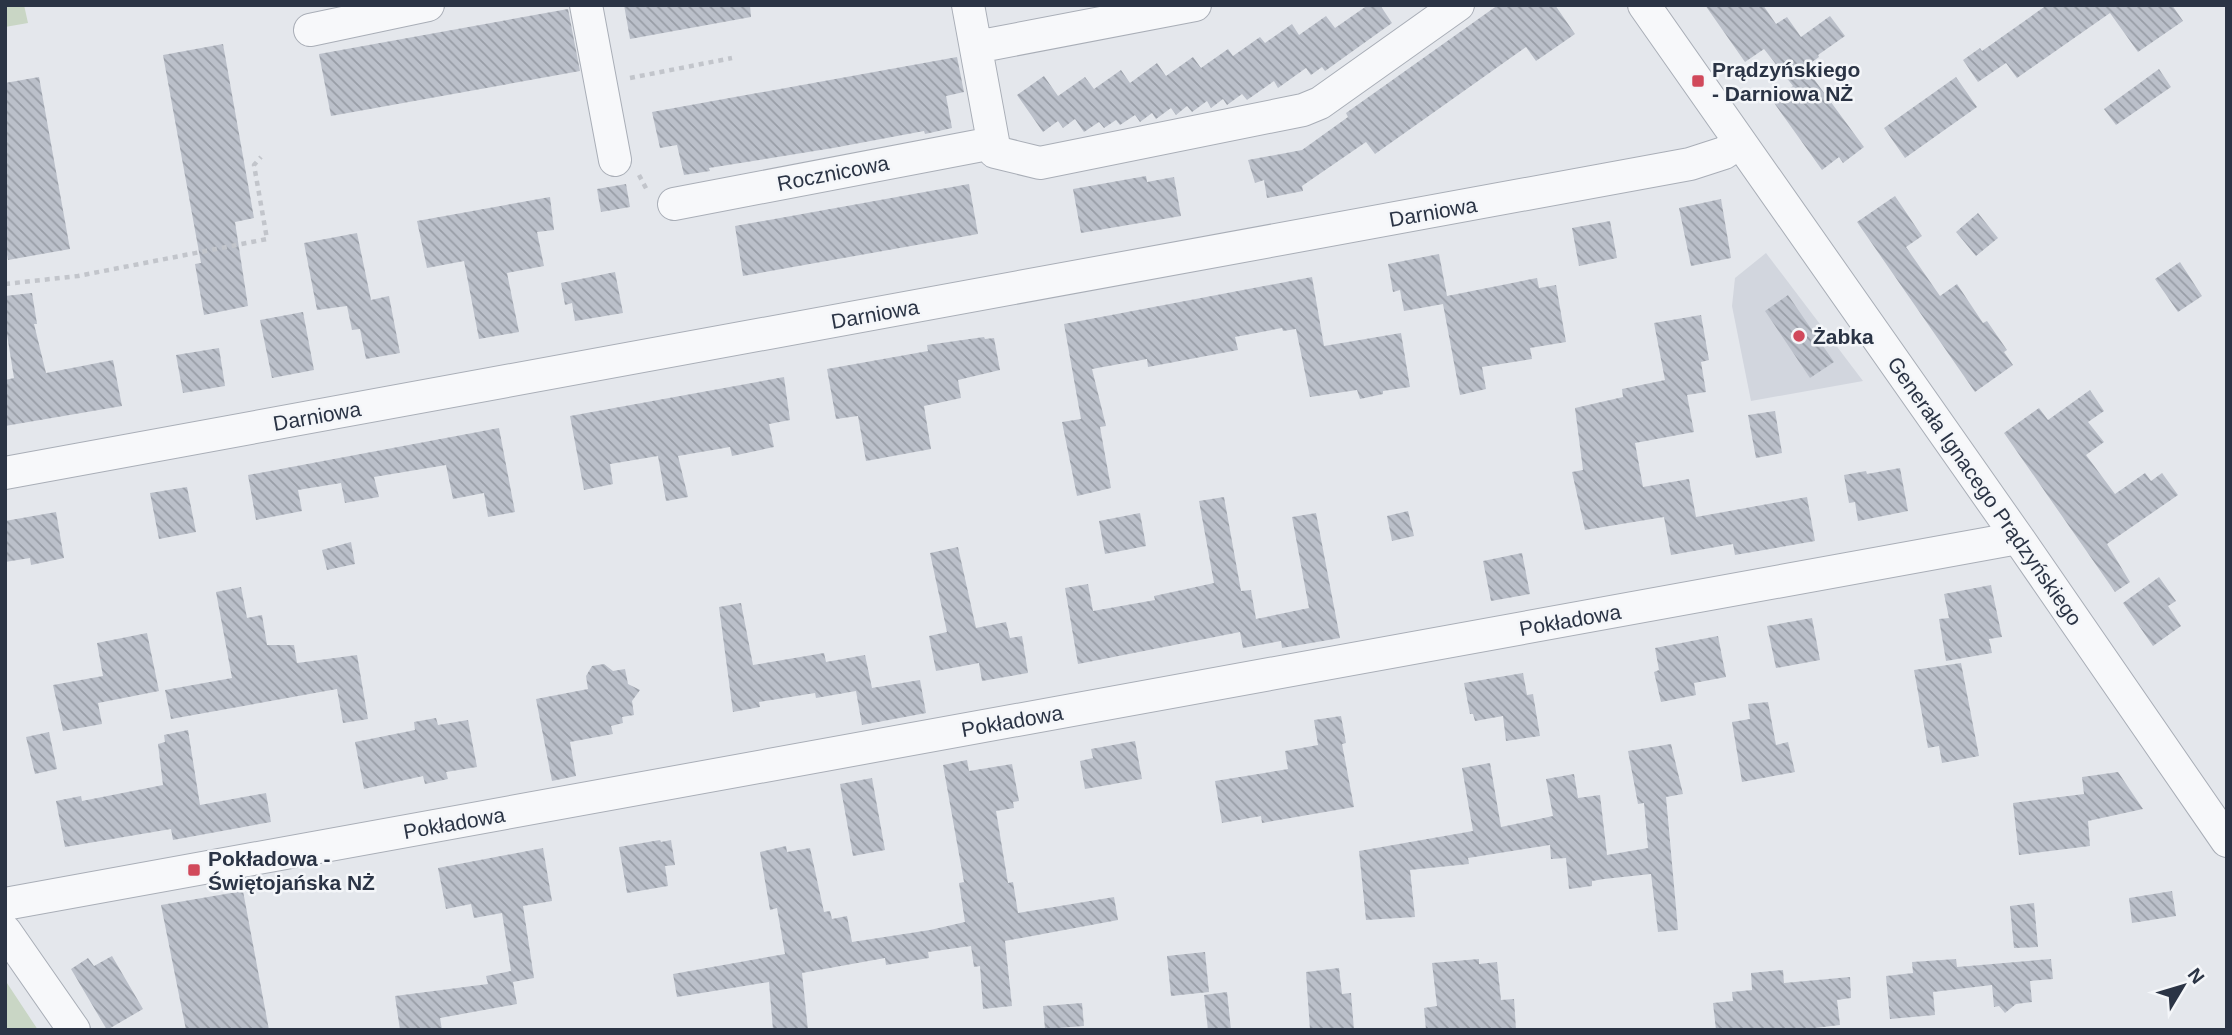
<svg xmlns="http://www.w3.org/2000/svg" width="2232" height="1035" viewBox="0 0 2232 1035" font-family="Arial,sans-serif">
  <style>
    .built { fill: #d2d6de }
    .green { fill: #c9d6c5 }
    .building { fill: url(#building-back-hatch) }
    .lines { fill: none; stroke-linecap: round; stroke-linejoin: round }
    .minor-casing { stroke: #a9aeb7; stroke-width: 34 }
    .path { stroke: #c2c5cb; stroke-width: 4.5; stroke-dasharray: 5 5; stroke-linecap: butt }
    .minor { stroke: #f7f8fa; stroke-width: 32 }
    .poi-dot { fill: #d1495b; stroke: #f4f6f9; stroke-width: 2.5 }
    .labels { text-anchor: middle; dominant-baseline: central; stroke-width: 5; stroke-linejoin: round; paint-order: stroke }
    .poi-label { font-size: 21px; font-weight: bold; fill: #2b3445; stroke: #f4f6f9; text-anchor: start }
    .street-label { font-size: 21px; fill: #2b3445; stroke: #f4f6f9 }
  </style>
  <defs>
    <pattern id="building-back-hatch" width="6" height="6" patternUnits="userSpaceOnUse" patternTransform="scale(1.75)"><rect width="6" height="6" fill="#bbc0ca"/><path d="M-1 5l2 2M0 0l6 6M5-1l2 2" fill="none" stroke="#989da6"/></pattern>
  </defs>
  <rect width="100%" height="100%" fill="#e4e7ec"/>
  <path class="built" d="M 1766,253 L 1863,381 L 1751,401 L 1732,306 L 1735,278 Z"/>
  <path class="green" d="M 5,5 L 24,5 L 28,23 L 5,27 Z
    M 5,980 L 38,1030 L 5,1030 Z"/>
  <path class="building" d="M 624,5 L 750,5 L 751,17 L 630,39 Z
    M 1368,5 L 1380,5 L 1392,23 L 1325,71 L 1322,67 L 1311,75 L 1306,68 L 1278,88 L 1274,81 L 1247,100 L 1242,94 L 1227,105 L 1223,99 L 1211,108 L 1207,101 L 1192,112 L 1187,106 L 1176,115 L 1171,108 L 1156,119 L 1152,113 L 1140,122 L 1135,115 L 1120,125 L 1116,120 L 1104,128 L 1099,122 L 1084,132 L 1075,119 L 1063,128 L 1058,121 L 1043,132 L 1017,95 L 1044,76 L 1058,96 L 1085,77 L 1094,89 L 1121,70 L 1130,83 L 1157,63 L 1166,76 L 1193,57 L 1201,68 L 1228,49 L 1233,56 L 1260,37 L 1265,43 L 1292,24 L 1299,35 L 1326,16 L 1335,28 Z
    M 1498,5 L 1555,5 L 1575,34 L 1536,61 L 1526,47 L 1375,154 L 1366,142 L 1302,186 L 1303,191 L 1267,198 L 1264,180 L 1255,183 L 1248,160 L 1302,150 L 1348,117 L 1346,113 Z
    M 1705,5 L 1763,5 L 1776,24 L 1787,17 L 1801,37 L 1830,16 L 1845,36 L 1818,55 L 1819,57 L 1805,67 L 1864,147 L 1843,163 L 1839,157 L 1822,170 L 1772,100 L 1793,86 L 1764,49 L 1745,62 Z
    M 2047,5 L 2172,5 L 2183,21 L 2138,52 L 2110,13 L 2017,78 L 2006,63 L 1978,82 L 1963,60 L 1980,48 L 1982,51 Z
    M 568,9 L 580,71 L 331,116 L 319,54 Z
    M 223,44 L 254,218 L 235,222 L 248,306 L 204,315 L 195,264 L 201,263 L 163,55 Z
    M 957,57 L 964,92 L 946,96 L 952,128 L 925,134 L 924,131 L 833,148 L 709,168 L 710,171 L 684,175 L 677,145 L 660,148 L 652,112 Z
    M 2159,69 L 2171,87 L 2116,125 L 2104,109 Z
    M 39,77 L 70,249 L 8,260 L 5,244 L 5,83 Z
    M 1956,77 L 1977,107 L 1905,158 L 1884,128 Z
    M 1146,176 L 1147,182 L 1174,177 L 1181,216 L 1081,233 L 1073,189 Z
    M 626,184 L 630,207 L 601,212 L 597,189 Z
    M 969,184 L 978,234 L 743,276 L 735,226 Z
    M 1895,196 L 1922,236 L 1906,247 L 1940,296 L 1957,284 L 1983,323 L 1987,321 L 2007,350 L 2004,352 L 2013,365 L 1975,392 L 1857,222 Z
    M 550,197 L 554,230 L 537,232 L 544,266 L 507,273 L 519,332 L 479,339 L 464,261 L 427,268 L 417,221 Z
    M 1721,199 L 1731,258 L 1691,266 L 1679,208 Z
    M 1978,213 L 1998,238 L 1976,256 L 1956,232 Z
    M 1610,221 L 1617,258 L 1579,266 L 1572,228 Z
    M 357,233 L 371,300 L 389,296 L 400,353 L 366,359 L 360,329 L 352,330 L 347,306 L 317,310 L 304,243 Z
    M 1439,254 L 1447,296 L 1537,278 L 1539,288 L 1556,285 L 1566,342 L 1530,348 L 1532,359 L 1482,367 L 1486,389 L 1460,395 L 1443,304 L 1404,311 L 1400,290 L 1393,292 L 1388,264 Z
    M 2180,262 L 2202,296 L 2178,312 L 2155,279 Z
    M 615,272 L 623,313 L 575,321 L 572,303 L 565,305 L 561,283 Z
    M 1312,277 L 1324,346 L 1401,333 L 1410,387 L 1383,391 L 1383,394 L 1360,399 L 1357,390 L 1310,397 L 1296,329 L 1283,331 L 1282,328 L 1235,337 L 1238,350 L 1148,367 L 1147,359 L 1092,369 L 1106,426 L 1100,427 L 1111,488 L 1077,496 L 1062,422 L 1081,419 L 1064,324 Z
    M 32,293 L 37,324 L 34,324 L 46,373 L 113,360 L 122,406 L 5,426 L 5,380 L 14,378 L 5,322 L 5,296 Z
    M 1788,295 L 1834,362 L 1810,378 L 1765,311 Z
    M 303,312 L 314,370 L 272,378 L 260,320 Z
    M 1701,315 L 1709,360 L 1701,362 L 1706,392 L 1687,395 L 1694,432 L 1635,443 L 1643,487 L 1689,479 L 1696,517 L 1807,497 L 1815,541 L 1735,555 L 1733,544 L 1671,555 L 1664,517 L 1585,530 L 1572,472 L 1583,470 L 1575,408 L 1623,397 L 1622,389 L 1665,380 L 1654,323 Z
    M 984,337 L 985,339 L 994,338 L 1000,370 L 958,380 L 961,398 L 924,406 L 931,449 L 866,461 L 858,416 L 836,419 L 827,369 L 928,351 L 927,345 Z
    M 219,348 L 225,386 L 183,393 L 176,355 Z
    M 784,377 L 790,420 L 769,424 L 774,447 L 732,456 L 730,447 L 678,456 L 688,497 L 666,501 L 658,456 L 610,464 L 613,484 L 584,490 L 570,416 Z
    M 2090,390 L 2104,411 L 2088,422 L 2104,442 L 2086,455 L 2115,494 L 2145,473 L 2151,481 L 2162,473 L 2178,495 L 2107,544 L 2130,582 L 2115,592 L 2004,433 L 2039,408 L 2048,420 Z
    M 1775,411 L 1782,453 L 1756,458 L 1748,415 Z
    M 499,428 L 515,512 L 488,517 L 484,493 L 453,499 L 446,465 L 374,477 L 379,497 L 345,503 L 341,483 L 298,490 L 302,511 L 256,520 L 248,475 Z
    M 1900,468 L 1908,511 L 1858,521 L 1855,502 L 1849,503 L 1844,475 L 1866,471 L 1867,474 Z
    M 187,487 L 196,532 L 159,539 L 150,493 Z
    M 1224,497 L 1241,591 L 1251,590 L 1256,619 L 1309,608 L 1292,517 L 1316,513 L 1340,638 L 1282,648 L 1281,641 L 1243,648 L 1240,632 L 1078,664 L 1065,588 L 1088,584 L 1093,611 L 1155,600 L 1154,596 L 1214,583 L 1199,501 Z
    M 1408,511 L 1414,536 L 1392,541 L 1387,516 Z
    M 56,512 L 64,558 L 31,565 L 30,558 L 5,562 L 5,521 Z
    M 1140,513 L 1146,546 L 1105,554 L 1099,521 Z
    M 351,542 L 355,564 L 327,570 L 322,550 Z
    M 958,547 L 976,628 L 1006,622 L 1010,638 L 1022,636 L 1028,673 L 982,681 L 979,663 L 936,671 L 929,636 L 947,632 L 930,553 Z
    M 1522,553 L 1530,594 L 1491,601 L 1483,561 Z
    M 2159,577 L 2176,601 L 2168,606 L 2181,626 L 2153,646 L 2123,603 Z
    M 1991,585 L 2002,637 L 1989,639 L 1992,653 L 1946,661 L 1939,619 L 1949,618 L 1944,594 Z
    M 241,587 L 247,618 L 262,615 L 267,645 L 294,645 L 297,663 L 357,655 L 368,719 L 343,723 L 337,689 L 171,719 L 165,690 L 232,678 L 216,592 Z
    M 741,603 L 753,665 L 824,653 L 826,662 L 865,655 L 872,688 L 920,680 L 926,713 L 862,725 L 856,691 L 816,698 L 815,693 L 759,702 L 760,707 L 733,712 L 719,607 Z
    M 1812,618 L 1820,660 L 1776,668 L 1767,626 Z
    M 147,633 L 159,691 L 98,703 L 102,724 L 63,731 L 53,685 L 103,676 L 97,643 Z
    M 1718,636 L 1726,677 L 1694,683 L 1696,695 L 1661,702 L 1654,672 L 1659,670 L 1655,648 Z
    M 1961,663 L 1979,756 L 1942,763 L 1939,746 L 1928,748 L 1914,670 Z
    M 604,664 L 613,671 L 625,669 L 628,684 L 640,690 L 632,701 L 634,715 L 622,717 L 623,723 L 611,726 L 613,734 L 570,742 L 576,776 L 552,781 L 536,699 L 588,689 L 586,676 L 592,666 Z
    M 1523,673 L 1527,695 L 1533,694 L 1540,736 L 1506,741 L 1503,716 L 1475,721 L 1473,714 L 1470,714 L 1464,683 Z
    M 1768,702 L 1776,745 L 1788,742 L 1795,772 L 1742,782 L 1732,722 L 1750,719 L 1748,704 Z
    M 1341,716 L 1346,743 L 1342,744 L 1354,807 L 1262,823 L 1261,816 L 1222,823 L 1215,781 L 1288,769 L 1285,751 L 1318,745 L 1314,720 Z
    M 436,718 L 438,725 L 468,720 L 477,767 L 446,772 L 448,779 L 425,784 L 423,776 L 364,789 L 355,742 L 415,730 L 414,722 Z
    M 188,730 L 200,805 L 266,793 L 271,822 L 173,840 L 171,829 L 65,847 L 56,801 L 81,796 L 82,801 L 163,785 L 158,744 L 165,742 L 164,735 Z
    M 49,732 L 57,769 L 35,774 L 26,737 Z
    M 1135,741 L 1142,779 L 1085,789 L 1080,761 L 1093,758 L 1091,749 Z
    M 1671,744 L 1683,794 L 1666,797 L 1678,930 L 1658,932 L 1651,874 L 1604,879 L 1592,881 L 1592,886 L 1569,889 L 1566,858 L 1551,859 L 1550,845 L 1468,858 L 1469,864 L 1410,870 L 1415,917 L 1366,920 L 1359,851 L 1473,831 L 1462,768 L 1490,763 L 1501,827 L 1553,816 L 1546,779 L 1574,774 L 1578,798 L 1600,795 L 1607,855 L 1648,848 L 1644,803 L 1638,804 L 1628,751 Z
    M 967,760 L 969,771 L 1012,764 L 1019,801 L 1013,802 L 1014,808 L 996,811 L 1008,883 L 1013,882 L 1018,913 L 1114,897 L 1118,920 L 1005,941 L 1012,1006 L 983,1009 L 980,966 L 974,967 L 971,946 L 928,952 L 929,958 L 886,965 L 885,958 L 802,973 L 808,1030 L 773,1030 L 769,982 L 677,997 L 673,974 L 785,954 L 777,908 L 770,910 L 760,852 L 786,846 L 787,852 L 810,848 L 824,912 L 830,911 L 832,919 L 847,916 L 852,942 L 930,930 L 965,922 L 959,883 L 964,882 L 943,765 Z
    M 2118,772 L 2143,809 L 2088,821 L 2090,846 L 2019,855 L 2013,803 L 2084,794 L 2082,777 Z
    M 872,778 L 885,850 L 853,856 L 840,784 Z
    M 660,840 L 661,842 L 671,840 L 675,865 L 665,866 L 668,886 L 627,893 L 619,847 Z
    M 543,848 L 552,901 L 523,906 L 534,978 L 513,982 L 517,1004 L 440,1018 L 442,1030 L 400,1030 L 395,996 L 488,984 L 486,976 L 511,971 L 502,913 L 474,918 L 471,904 L 446,909 L 438,868 Z
    M 243,891 L 269,1030 L 186,1030 L 161,905 Z
    M 2172,891 L 2176,916 L 2132,923 L 2129,898 Z
    M 2034,903 L 2038,947 L 2014,948 L 2010,906 Z
    M 1205,952 L 1209,992 L 1171,996 L 1167,956 Z
    M 112,956 L 143,1009 L 107,1030 L 71,969 L 88,958 L 94,966 Z
    M 1479,959 L 1479,964 L 1497,962 L 1501,1000 L 1514,999 L 1516,1030 L 1426,1030 L 1424,1008 L 1437,1006 L 1432,963 Z
    M 1956,959 L 1957,967 L 2051,959 L 2053,979 L 2030,981 L 2032,1002 L 2016,1004 L 2005,1013 L 1999,1006 L 1994,1007 L 1992,985 L 1933,992 L 1935,1015 L 1890,1019 L 1886,976 L 1913,973 L 1912,962 Z
    M 1339,968 L 1342,994 L 1351,993 L 1354,1030 L 1310,1030 L 1306,972 Z
    M 1783,970 L 1784,983 L 1850,977 L 1851,998 L 1837,1000 L 1840,1025 L 1798,1030 L 1716,1030 L 1713,1003 L 1733,1001 L 1732,992 L 1752,990 L 1751,973 Z
    M 1227,992 L 1231,1030 L 1208,1030 L 1204,995 Z
    M 1082,1003 L 1084,1026 L 1045,1029 L 1043,1006 Z"/>
  <g class="lines">
    <defs>
      <path id="minor" d="M 586,5 L 615,160
        M 968,5 L 995,152 L 1040,163 L 1303,110 L 1320,103 L 1458,5
        M 1644,5 L 2018,538 L 2227,841
        M 310,30 L 428,5
        M 976,47 L 1195,5
        M 674,204 L 993,143
        M 5,473 L 1690,164 L 1724,153 L 1740,142
        M 5,904 L 2018,538
        M 5,931 L 74,1030"/>
    </defs>
    <use href="#minor" class="minor-casing"/>
    <path class="path" d="M 630,78 L 732,58
      M 639,175 L 648,192
      M 5,284 L 78,276 L 267,239 L 254,165 L 261,157"/>
    <use href="#minor" class="minor"/>
  </g>
  <g class="poi-dot">
    <rect x="1691" y="74" width="14" height="14" rx="3.5"/>
    <circle cx="1799" cy="336" r="7"/>
    <rect x="187" y="863" width="14" height="14" rx="3.5"/>
  </g>
  <g class="labels">
    <g class="poi-label">
      <text x="1712" y="69">Prądzyńskiego<tspan x="1712" dy="24">- Darniowa NŻ</tspan></text>
      <text x="1813" y="336">Żabka</text>
      <text x="208" y="858">Pokładowa -<tspan x="208" dy="24">Świętojańska NŻ</tspan></text>
    </g>
    <g class="street-label">
      <text transform="translate(833 173) rotate(-11)">Rocznicowa</text>
      <text transform="translate(1433 212) rotate(-10)">Darniowa</text>
      <text transform="translate(875 314) rotate(-10)">Darniowa</text>
      <text transform="translate(317 416) rotate(-10)">Darniowa</text>
      <text transform="translate(1985 491) rotate(55)">Generała Ignacego Prądzyńskiego</text>
      <text transform="translate(1570 620) rotate(-10)">Pokładowa</text>
      <text transform="translate(1012 721) rotate(-10)">Pokładowa</text>
      <text transform="translate(454 823) rotate(-10)">Pokładowa</text>
    </g>
  </g>
  <rect width="2232" height="1035" fill="none" stroke="#2b3445" stroke-width="14"/>
  <g transform="translate(2183 986) rotate(52)" stroke="#f4f6f9" stroke-width="5" paint-order="stroke">
  <path d="M0-5L12 26L0 18L-12 26Z" fill="#2b3445"/>
  <text y="-10" font-size="19" font-weight="bold" text-anchor="middle" fill="#2b3445">N</text>
  </g>
</svg>
